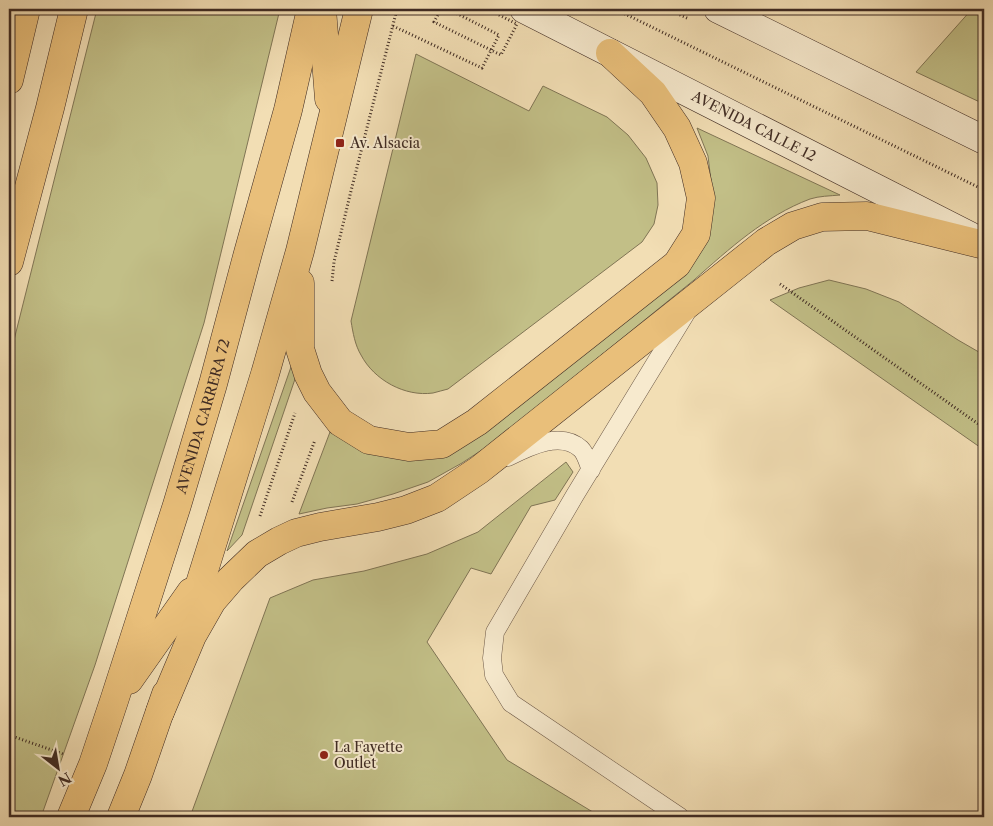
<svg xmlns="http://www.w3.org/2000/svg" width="993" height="826" viewBox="0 0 993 826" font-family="'Libre Caslon Text',serif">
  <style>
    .green { fill: #c2bf87; stroke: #807555 }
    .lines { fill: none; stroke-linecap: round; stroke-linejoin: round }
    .lane-casing { stroke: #6c5847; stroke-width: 19 }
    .secondary-casing { stroke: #3f2b23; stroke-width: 29 }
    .highway-casing { stroke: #3f2b23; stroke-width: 29 }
    .path { stroke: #3f2b23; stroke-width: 3; stroke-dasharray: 1 2.5; stroke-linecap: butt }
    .lane { stroke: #f7eace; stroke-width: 18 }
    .secondary { stroke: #f7eace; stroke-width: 28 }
    .highway { stroke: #e9bf7a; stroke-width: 28 }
    .path-bridge { stroke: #3f2b23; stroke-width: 3; stroke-dasharray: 1 2.5; stroke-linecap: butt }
    .poi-dot { fill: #8f2418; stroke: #f7eace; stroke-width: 2 }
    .labels { text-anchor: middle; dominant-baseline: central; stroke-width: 4; stroke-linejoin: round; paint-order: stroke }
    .street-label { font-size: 14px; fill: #3f2b23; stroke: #f7eace }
    .poi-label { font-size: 14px; fill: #3f2b23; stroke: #f7eace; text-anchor: start }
  </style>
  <rect width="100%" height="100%" fill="#f2deb4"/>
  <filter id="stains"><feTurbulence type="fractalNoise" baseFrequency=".004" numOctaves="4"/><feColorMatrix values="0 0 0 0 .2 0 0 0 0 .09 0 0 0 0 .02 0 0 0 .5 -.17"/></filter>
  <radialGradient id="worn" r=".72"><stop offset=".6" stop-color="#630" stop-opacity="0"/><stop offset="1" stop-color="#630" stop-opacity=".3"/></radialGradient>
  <path class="green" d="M 97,9 L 280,9 L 204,323 L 95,665 L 41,817 L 9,817 L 9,360 Z
    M 972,9 L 984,9 L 984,104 L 916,72 Z
    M 416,54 L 529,111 L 543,86 L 607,117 L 628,135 L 646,158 L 657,183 L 658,205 L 654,224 L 642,242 L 448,389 C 443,390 438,392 433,393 C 405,397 374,380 361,355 C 355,345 353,333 351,321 Z
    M 697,128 L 840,195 C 830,196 819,196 810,199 C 765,216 729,249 694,280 L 494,442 L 462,463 L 428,482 L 393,494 L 357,504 L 327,508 L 299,514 L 330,432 L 362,448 L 398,457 L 686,272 L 713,198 L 708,156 Z
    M 829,280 L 866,289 L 899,302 L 958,340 L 984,355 L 984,450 L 770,300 L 799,288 Z
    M 292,364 L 295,379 L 242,535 L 227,551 Z
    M 566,462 L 573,472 L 555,500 L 531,506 L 491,574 L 471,568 L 427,642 L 507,760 L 601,817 L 190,817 L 270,598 L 313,580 L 364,571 L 427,554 L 478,532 Z"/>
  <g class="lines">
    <defs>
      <path id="lane" d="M 508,457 C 528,447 561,430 581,449 C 586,454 588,463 591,470
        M 680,817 L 511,703 L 494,675 L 492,658 L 495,632 L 575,495 L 686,313"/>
      <g id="secondary">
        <path id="s1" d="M 524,9 L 970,236"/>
        <path d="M 718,9 L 984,140"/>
      </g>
      <g id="highway">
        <path d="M 322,9 L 329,99"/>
        <path d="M 9,80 L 26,9"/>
        <path d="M 9,262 L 50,108 L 74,9"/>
        <path d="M 300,283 L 300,349 L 308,374 L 317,392 L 340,422 L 369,440 L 409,447 L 442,444 L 477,422 L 677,264 L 696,234 L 701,198 L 693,163 L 677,128 L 653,93 L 610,53"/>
        <path d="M 188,622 L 265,374 L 300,251 L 359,9"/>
        <path d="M 129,680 L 191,592"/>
        <path d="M 160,712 L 192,636 L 212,601 L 231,579 L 257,554 L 279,541 L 296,533 L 320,527 L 378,517 L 406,510 L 437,498 L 479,470 L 766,242 L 793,226 L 822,217 L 867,216 L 984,245"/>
        <path id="s2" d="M 71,817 L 93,764 L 114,701 L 177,505 L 213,384 L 248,253 L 288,110 L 311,9"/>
        <path d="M 121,817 L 138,775 L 166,694"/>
      </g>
    </defs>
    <use href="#lane" class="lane-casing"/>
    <use href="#secondary" class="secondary-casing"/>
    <use href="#highway" class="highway-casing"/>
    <path class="path" d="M 615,9 L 984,190
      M 667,9 L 689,19
      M 393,26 L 482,68 L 499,35 L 448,9
      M 332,281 L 334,262 L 350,195 L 397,9
      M 780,284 L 984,428
      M 292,502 L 315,440
      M 260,516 L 295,413
      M 9,735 L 63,754"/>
    <use href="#lane" class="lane"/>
    <use href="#secondary" class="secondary"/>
    <use href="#highway" class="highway"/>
    <path class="path-bridge" d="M 441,9 L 434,22 L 501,55 L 517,24 L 487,9"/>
  </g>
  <g class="poi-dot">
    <rect x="335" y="138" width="10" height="10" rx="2.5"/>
    <circle cx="324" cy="755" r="5"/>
  </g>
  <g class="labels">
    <g class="street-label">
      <text stroke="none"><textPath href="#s1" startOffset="258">AVENIDA CALLE 12</textPath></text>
      <text stroke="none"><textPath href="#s2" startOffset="422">AVENIDA CARRERA 72</textPath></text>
    </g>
    <g class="poi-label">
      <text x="350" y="143">Av. Alsacia</text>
      <text x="334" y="747">La Fayette<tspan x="334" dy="16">Outlet</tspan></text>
    </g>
  </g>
  <rect width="993" height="826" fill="none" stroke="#f2deb4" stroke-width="30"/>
  <rect x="10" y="10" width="973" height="806" fill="none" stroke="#3f2b23" stroke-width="2.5"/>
  <rect x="15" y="15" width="963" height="796" fill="none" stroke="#3f2b23"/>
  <g transform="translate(58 768) rotate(149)" stroke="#f7eace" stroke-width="4" paint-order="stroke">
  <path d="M0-4L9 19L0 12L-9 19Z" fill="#3f2b23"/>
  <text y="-8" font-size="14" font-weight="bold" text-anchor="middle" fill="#3f2b23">N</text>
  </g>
  <rect width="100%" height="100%" filter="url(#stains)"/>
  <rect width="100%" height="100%" fill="url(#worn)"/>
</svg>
